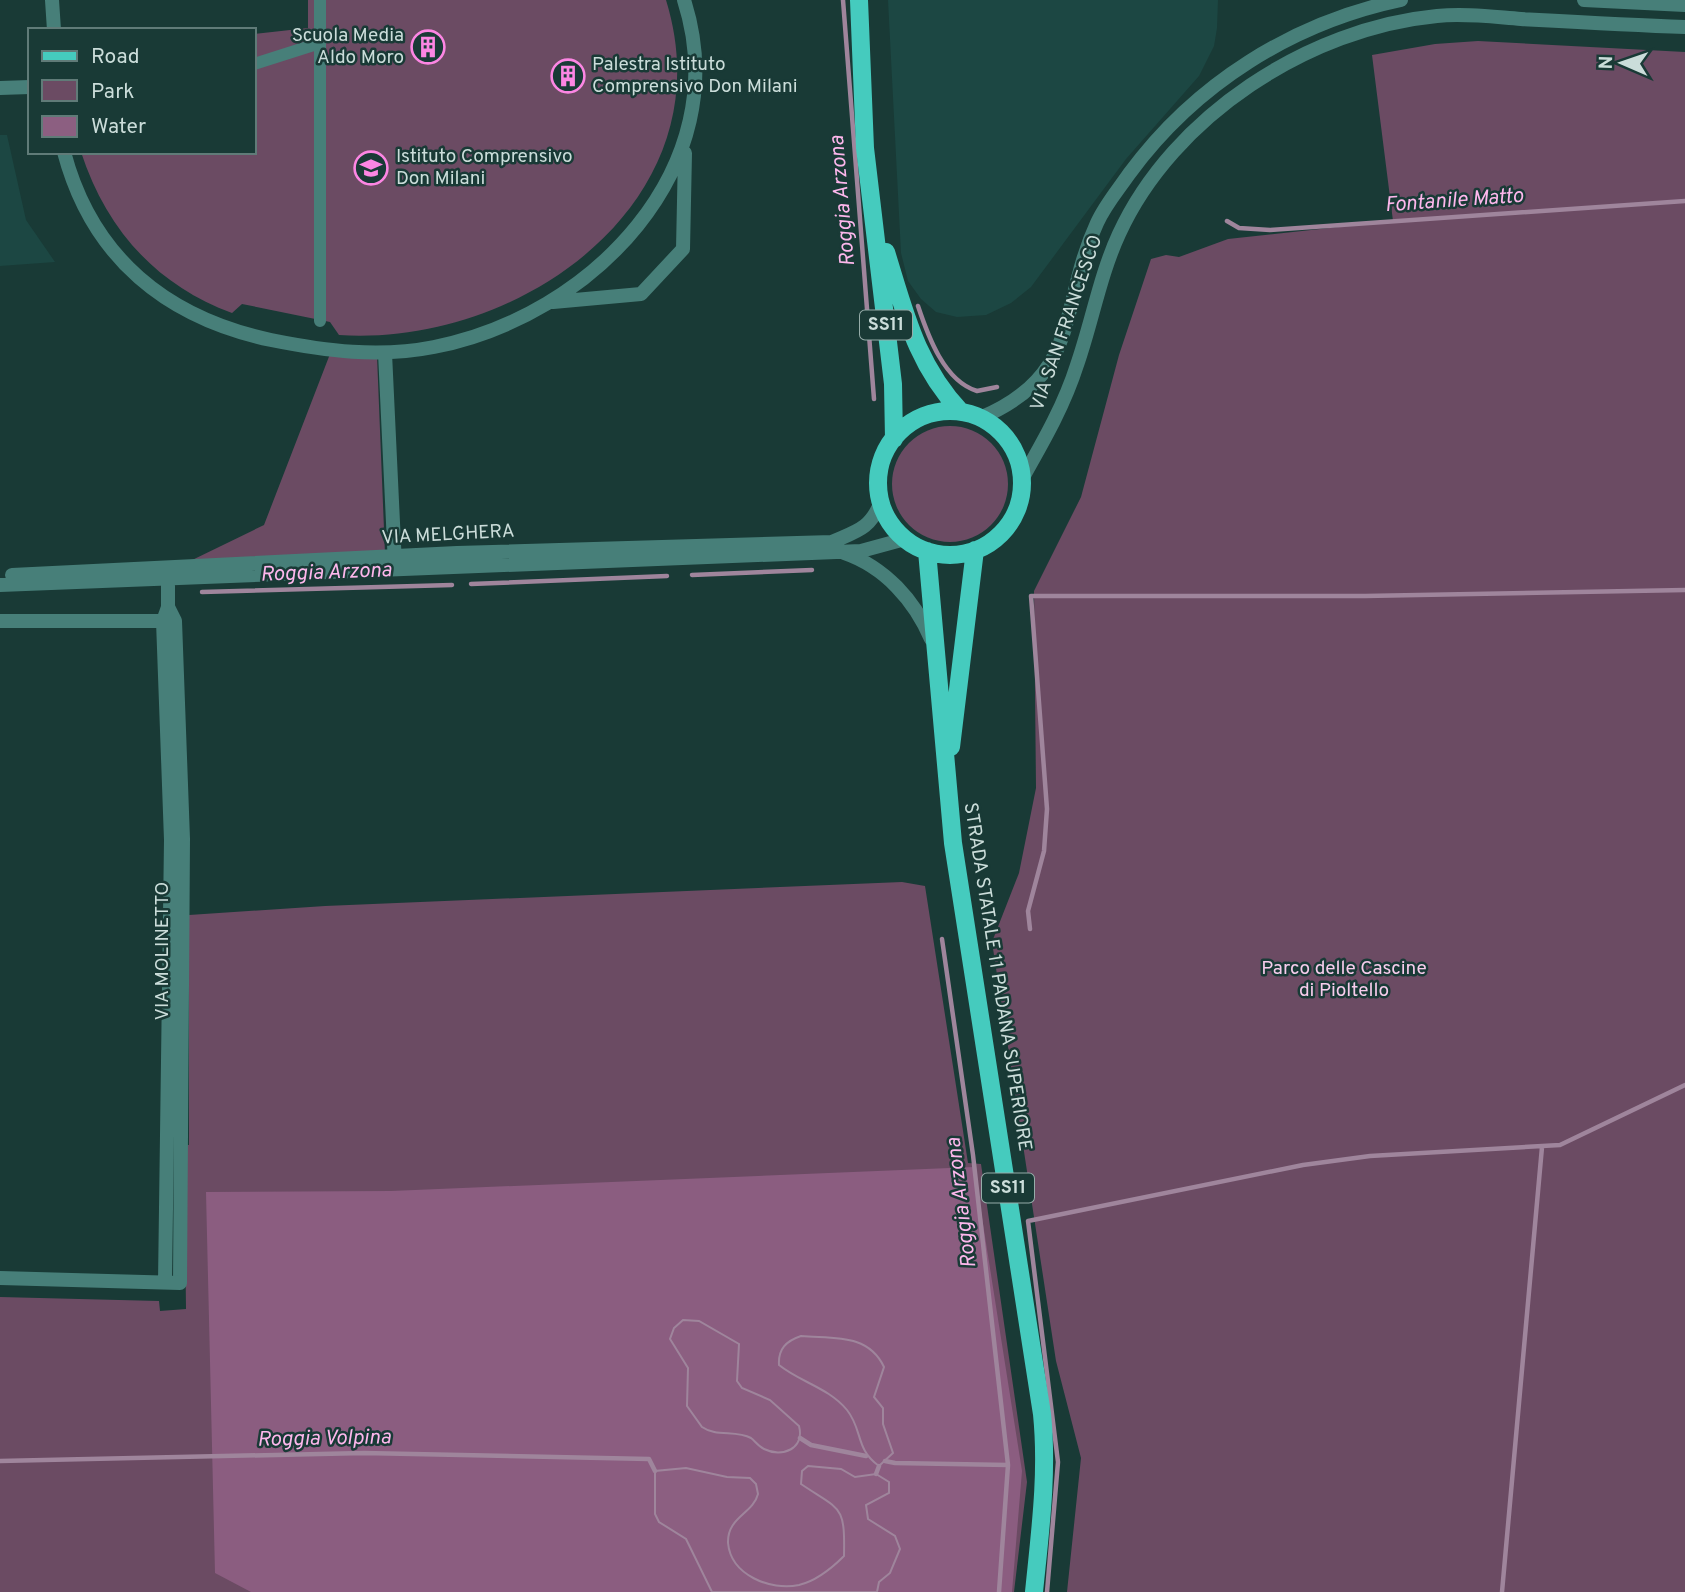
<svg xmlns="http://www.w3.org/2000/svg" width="1685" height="1592" viewBox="0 0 1685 1592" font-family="Overpass,sans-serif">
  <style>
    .built { fill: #1c4743 }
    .green { fill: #6b4b63 }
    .forest { fill: #8b5d80 }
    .water { fill: #8c5f81; stroke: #9f859c; stroke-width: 2 }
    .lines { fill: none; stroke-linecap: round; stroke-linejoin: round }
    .stream { stroke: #9f859c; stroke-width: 4.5 }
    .pedestrian { stroke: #477f79; stroke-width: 12 }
    .minor { stroke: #477f79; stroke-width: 14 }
    .tertiary { stroke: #477f79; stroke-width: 14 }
    .primary { stroke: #45cbbe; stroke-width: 18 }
    .labels { text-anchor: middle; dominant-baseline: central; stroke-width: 5; stroke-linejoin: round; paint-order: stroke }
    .shield { fill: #193a36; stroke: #96aca9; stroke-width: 2 }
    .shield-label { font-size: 18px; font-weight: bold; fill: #cbddda }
    .poi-label { font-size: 19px; fill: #cbddda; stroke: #193a36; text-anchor: start }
    .street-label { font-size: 19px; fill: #cbddda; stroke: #193a36 }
    .park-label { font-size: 19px; fill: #f7ccec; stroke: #193a36 }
    .water-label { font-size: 21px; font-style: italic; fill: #fdb7ec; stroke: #193a36 }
  </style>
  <rect width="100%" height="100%" fill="#193a36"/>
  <path class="built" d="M 888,0 L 1218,0 L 1217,28 L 1214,46 L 1199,76 L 1126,159 L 1031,287 L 1011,303 L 986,315 L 957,317 L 936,312 L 921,299 L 908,281 L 901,253 Z
    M 0,135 L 7,135 L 26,220 L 55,262 L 0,266 Z"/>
  <path class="green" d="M 308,0 L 666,0 C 728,200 521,347 339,335 L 330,322 L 242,304 L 232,313 C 156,285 106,229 81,152 L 254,152 L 254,34 L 308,28 Z
    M 1478,41 L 1685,52 L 1685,1592 L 1067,1592 L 1081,1458 L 1056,1361 L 992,942 L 1019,873 L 1036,788 L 1034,591 L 1081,497 L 1119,355 L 1151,259 L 1166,255 L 1179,257 L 1228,239 L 1393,221 L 1372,55 L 1435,44 Z
    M 330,354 L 377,356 L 385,554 L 186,563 L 264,525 Z
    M892 484a58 58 0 1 1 116 0a58 58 0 1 1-116 0Z
    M 902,882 L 925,886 L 968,1163 L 981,1164 L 1027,1482 L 1014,1592 L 0,1592 L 0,1297 L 159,1301 L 160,1311 L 186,1309 L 184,1145 L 189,1145 L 189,915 L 325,906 Z"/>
  <path class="forest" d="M 974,1167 L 1022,1471 L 1012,1592 L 251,1592 L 215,1573 L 206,1192 L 391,1191 Z"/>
  <path class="water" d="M 683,1320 L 699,1321 L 739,1344 L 737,1381 L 742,1388 L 770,1400 L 799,1426 C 805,1449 782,1458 764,1449 C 758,1446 755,1441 751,1438 C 736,1430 716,1437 702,1427 L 687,1406 L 688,1368 L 670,1339 L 674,1328 Z
    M 801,1336 C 833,1339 868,1333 884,1367 L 874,1397 L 883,1408 L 883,1424 L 893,1453 L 879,1466 C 855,1449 863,1430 847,1410 C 829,1388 800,1382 779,1365 C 778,1349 786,1341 801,1336 Z
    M 808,1466 L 841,1469 L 855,1477 L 876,1474 L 889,1482 L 889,1493 L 866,1505 L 868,1519 L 895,1536 L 900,1549 L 890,1573 L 879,1582 L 877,1592 L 712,1592 L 686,1539 L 659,1522 L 655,1514 L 655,1471 L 686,1468 L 727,1477 L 750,1478 L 756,1484 L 758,1494 C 753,1514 727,1517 728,1543 C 731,1575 770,1591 799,1585 C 816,1581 832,1568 844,1556 C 845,1504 841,1511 801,1484 L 802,1471 Z"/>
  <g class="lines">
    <path class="stream" d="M 843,0 L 874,399
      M 1227,221 L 1239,228 L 1270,230 L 1685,201
      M 918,306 C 928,336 944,381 977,391 L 997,387
      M 692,575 L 812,570
      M 471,584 L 667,576
      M 202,592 L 452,585
      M 1030,929 L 1028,911 L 1044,851 L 1047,809 L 1031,596 L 1365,596 L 1685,590
      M 942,939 L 973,1155 L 1008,1465
      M 800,1438 L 811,1445 L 866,1456
      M 0,1461 L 364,1453 L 649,1459 L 655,1471
      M 885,1461 L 895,1463 L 1008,1465 L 999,1592
      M 876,1474 L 879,1466
      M 1047,1592 L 1058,1462 L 1028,1221 L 1303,1165 L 1370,1156 L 1560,1145 L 1685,1085
      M 1502,1592 L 1542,1147"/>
    <path class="pedestrian" d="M 320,0 L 320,321
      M 254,64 L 320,43"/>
    <path class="minor" d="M 52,0 L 54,30
      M 0,88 L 30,87
      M 64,152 C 92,258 167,318 271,340 C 326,351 379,358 434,347 C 590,317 738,168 684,0
      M 553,302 L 641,294 L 683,249 L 685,153
      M 385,353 L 395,565
      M 844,553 C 885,567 915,601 931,639
      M 12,575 L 457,553 L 832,542 C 857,531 870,529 881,502
      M 0,585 L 861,551 L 905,539
      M 0,621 L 171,621
      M 0,1278 L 180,1283 L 183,839 L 175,621 L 168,607
      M 165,1282 L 171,840 L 163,621 L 168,607 L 168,569"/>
    <path class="tertiary" d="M 1584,0 L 1685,5
      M 980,418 C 1083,375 1058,307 1097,223 C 1105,205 1118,190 1129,174 C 1195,84 1292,23 1401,0
      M 1022,479 C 1043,442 1064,406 1077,365 C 1092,322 1100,275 1119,234 C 1173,116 1309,28 1437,16 C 1465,13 1494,17 1521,19 C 1576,22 1630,25 1685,27"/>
    <path class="primary" d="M 859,0 L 865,148 L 893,384 L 894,439
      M 886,252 C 905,313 916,364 961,412
      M878 483a72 72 0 1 1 144 0a72 72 0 1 1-144 0Z
      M 927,551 L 953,843 L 1042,1414 C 1048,1474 1040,1532 1034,1592
      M 951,747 L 975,550"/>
  </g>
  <defs>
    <symbol id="building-ring" viewBox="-11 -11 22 22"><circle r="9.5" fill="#193a36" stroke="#fc86e3" stroke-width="1.5"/><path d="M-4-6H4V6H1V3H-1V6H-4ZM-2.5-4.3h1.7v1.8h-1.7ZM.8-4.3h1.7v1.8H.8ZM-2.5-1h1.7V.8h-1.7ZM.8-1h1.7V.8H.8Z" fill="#fc86e3"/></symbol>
    <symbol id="school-ring" viewBox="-11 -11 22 22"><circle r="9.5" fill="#193a36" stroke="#fc86e3" stroke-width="1.5"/><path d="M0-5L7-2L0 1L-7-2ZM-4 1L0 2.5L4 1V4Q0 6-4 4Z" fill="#fc86e3"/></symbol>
  </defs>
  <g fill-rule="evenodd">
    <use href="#building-ring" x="409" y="28" width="38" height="38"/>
    <use href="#building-ring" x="549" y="57" width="38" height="38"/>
    <use href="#school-ring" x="352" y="149" width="38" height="38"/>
  </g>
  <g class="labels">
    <g class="shield">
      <rect x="860" y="310.5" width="52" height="29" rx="5"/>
      <rect x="982" y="1173.5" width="52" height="29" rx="5"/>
    </g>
    <g class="shield-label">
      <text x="886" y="325">SS11</text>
      <text x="1008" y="1188">SS11</text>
    </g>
    <g class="poi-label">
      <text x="404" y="36" text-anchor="end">Scuola Media<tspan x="404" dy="22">Aldo Moro</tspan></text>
      <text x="592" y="65">Palestra Istituto<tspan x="592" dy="22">Comprensivo Don Milani</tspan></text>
      <text x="396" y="157">Istituto Comprensivo<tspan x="396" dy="22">Don Milani</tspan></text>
    </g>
    <g class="street-label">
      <text transform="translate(1067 323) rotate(-71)">VIA SAN FRANCESCO</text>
      <text transform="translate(448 535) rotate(-3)">VIA MELGHERA</text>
      <text transform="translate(163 951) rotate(-90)">VIA MOLINETTO</text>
      <text transform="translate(997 977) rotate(81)">STRADA STATALE 11 PADANA SUPERIORE</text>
    </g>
    <g class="park-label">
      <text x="1344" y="969">Parco delle Cascine<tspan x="1344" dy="22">di Pioltello</tspan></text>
    </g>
    <g class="water-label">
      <text transform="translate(843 201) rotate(-95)">Roggia Arzona</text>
      <text transform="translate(1454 201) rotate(-4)">Fontanile Matto</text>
      <text transform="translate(326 573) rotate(-2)">Roggia Arzona</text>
      <text transform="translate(962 1203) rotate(-97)">Roggia Arzona</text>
      <text transform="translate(324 1439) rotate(-1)">Roggia Volpina</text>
    </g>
  </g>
  <rect x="28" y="28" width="228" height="126" fill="#193a36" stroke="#607b78" stroke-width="2"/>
  <rect x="42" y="51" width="35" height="10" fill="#45cbbe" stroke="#607b78" stroke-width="2"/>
  <text x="91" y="63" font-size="21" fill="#cbddda">Road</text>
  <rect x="42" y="80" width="35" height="21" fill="#6b4b63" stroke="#607b78" stroke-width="2"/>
  <text x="91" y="98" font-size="21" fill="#cbddda">Park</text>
  <rect x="42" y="116" width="35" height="21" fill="#8c5f81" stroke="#607b78" stroke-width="2"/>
  <text x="91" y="133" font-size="21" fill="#cbddda">Water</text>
  <g transform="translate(1622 63) rotate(272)" stroke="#193a36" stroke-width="5" paint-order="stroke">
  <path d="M0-5L12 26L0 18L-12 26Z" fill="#cbddda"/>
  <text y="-10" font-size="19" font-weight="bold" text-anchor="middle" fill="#cbddda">N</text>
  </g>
</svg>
